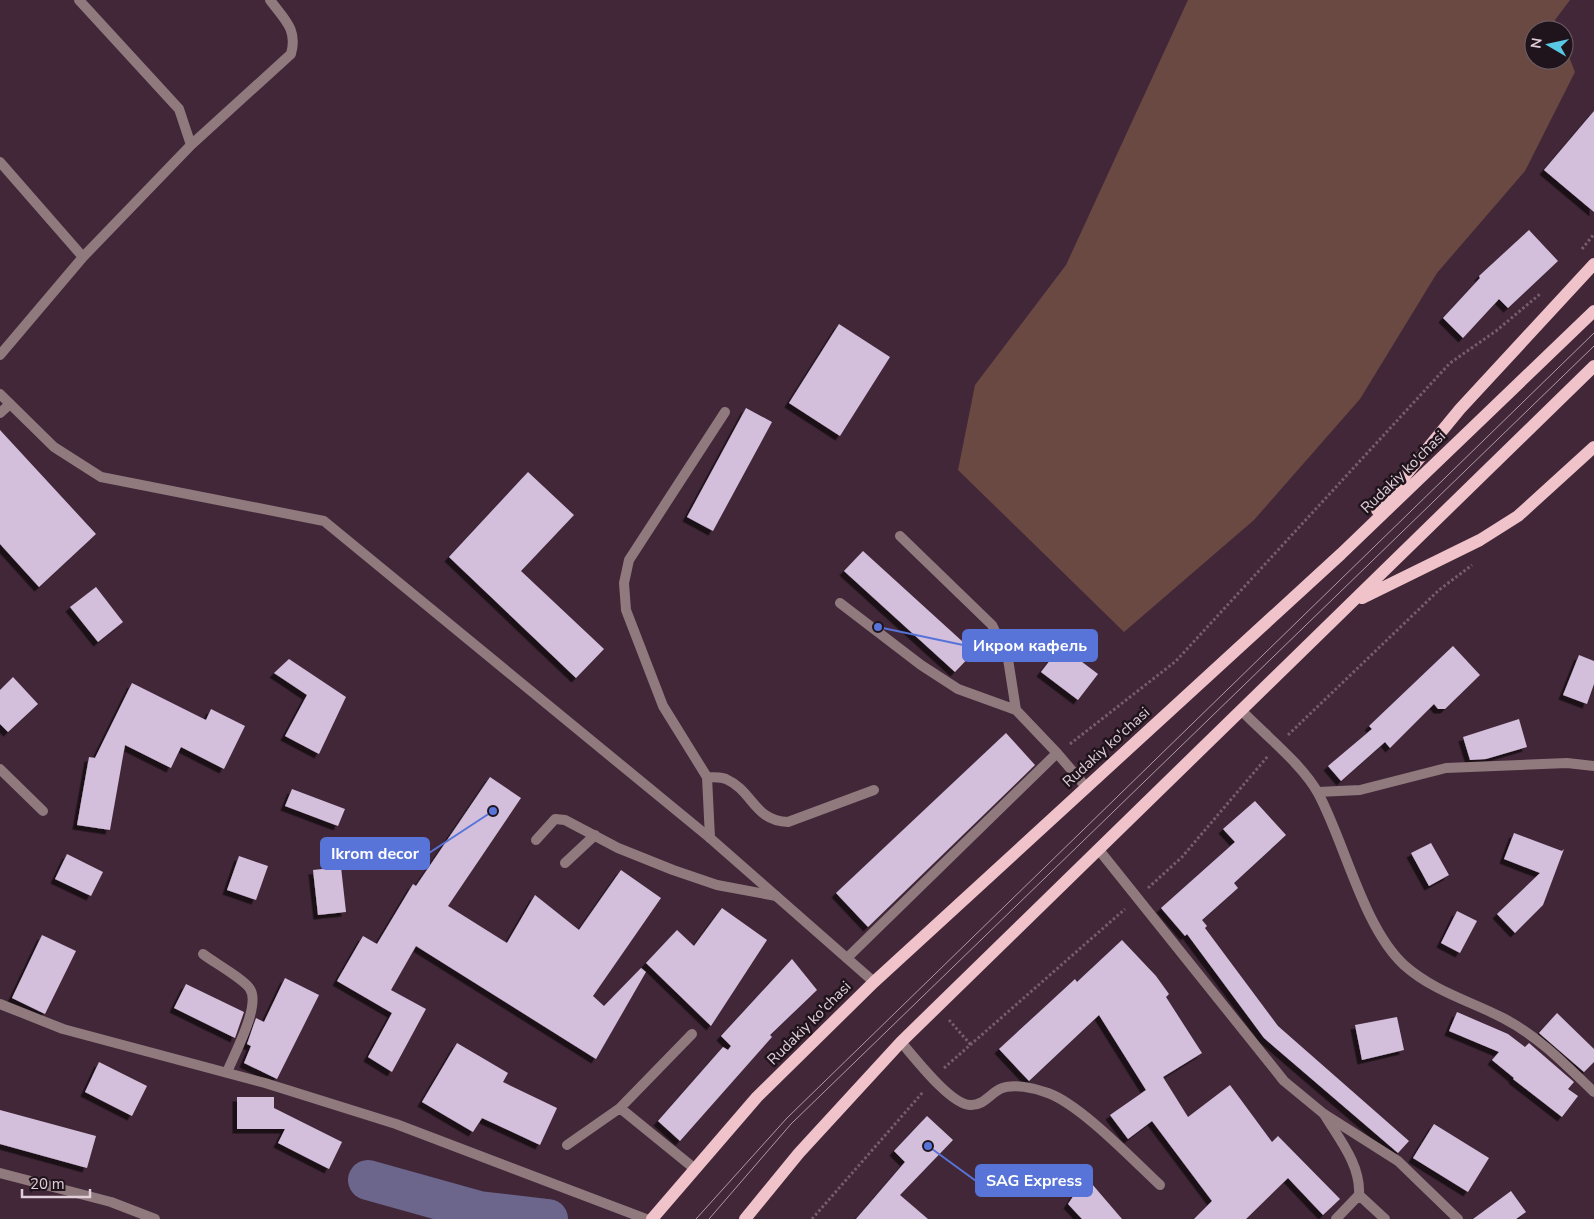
<svg xmlns="http://www.w3.org/2000/svg" width="1594" height="1219" viewBox="0 0 1594 1219" font-family="'Nunito Sans',sans-serif">
  <style>
    .green { fill: #6a4943 }
    .lines { fill: none; stroke-linecap: round; stroke-linejoin: round }
    .river { stroke: #6c658c; stroke-width: 40 }
    .building { fill: #d3bedc; filter: url(#shadow) }
    .path { stroke: #765e6d; stroke-width: 3; stroke-dasharray: 2.5 2.5; stroke-linecap: butt }
    .service { stroke: #907a7e; stroke-width: 10 }
    .minor { stroke: #907a7e; stroke-width: 10 }
    .primary { stroke: #f0c3cb; stroke-width: 12 }
    .tram { stroke: #ae9aa7; stroke-width: 1 }
    .labels { text-anchor: middle; dominant-baseline: central; stroke-width: 5; stroke-linejoin: round; paint-order: stroke }
    .street-label { font-size: 15px; fill: #e0ced9; stroke: #20141c }
    .leader { fill: none; stroke: #5874d8; stroke-width: 2 }
    .callout-dot { fill: #5874d8; stroke: #20141c; stroke-width: 2 }
    .callout { fill: #5874d8; stroke: #5874d8; stroke-width: 2 }
    .callout-label { font-size: 16px; text-anchor: middle; font-weight: bold; fill: #fff }
  </style>
  <defs>
    <filter id="shadow"><feDropShadow dx="-4.5" dy="4.5" stdDeviation="0" flood-color="#0009"/></filter>
  </defs>
  <rect width="100%" height="100%" fill="#412738"/>
  <path class="green" d="M 1188,0 L 1570,0 L 1555,20 L 1559,30 L 1534,30 L 1534,60 L 1564,60 L 1564,44 L 1575,72 L 1525,171 L 1437,273 L 1360,399 L 1254,520 L 1124,632 L 958,470 L 975,385 L 1066,265 Z"/>
  <g class="lines">
    <path class="river" d="M 368,1180 L 479,1211 L 548,1219"/>
  </g>
  <path class="building" d="M 1594,111 L 1594,212 L 1544,170 Z
    M 1529,230 L 1558,261 L 1508,308 L 1499,299 L 1463,338 L 1443,318 L 1480,278 L 1479,276 Z
    M 839,324 L 890,357 L 840,436 L 789,403 Z
    M 746,408 L 772,422 L 713,531 L 687,517 Z
    M 0,430 L 96,534 L 39,587 L 0,544 Z
    M 528,472 L 574,515 L 521,571 L 604,649 L 576,678 L 449,557 Z
    M 863,551 L 974,652 L 955,672 L 844,571 Z
    M 96,587 L 123,622 L 98,642 L 70,607 Z
    M 1061,646 L 1098,674 L 1078,700 L 1041,672 Z
    M 1453,646 L 1480,675 L 1445,709 L 1438,709 L 1434,704 L 1390,748 L 1385,742 L 1341,781 L 1328,766 L 1372,729 L 1369,726 Z
    M 1579,655 L 1594,661 L 1594,684 L 1587,704 L 1563,695 Z
    M 289,659 L 346,697 L 319,754 L 285,736 L 307,695 L 274,673 Z
    M 13,677 L 38,704 L 8,732 L 0,724 L 0,690 Z
    M 132,683 L 206,720 L 211,709 L 245,726 L 224,769 L 181,747 L 171,768 L 125,745 L 110,830 L 77,825 L 89,757 L 95,758 Z
    M 1519,719 L 1527,747 L 1486,759 L 1470,760 L 1463,737 Z
    M 1006,733 L 1035,765 L 868,927 L 836,893 Z
    M 490,777 L 521,798 L 448,906 L 507,943 L 535,895 L 579,930 L 621,870 L 661,898 L 593,996 L 604,1006 L 641,968 L 646,972 L 596,1059 L 416,946 L 391,990 L 426,1009 L 392,1072 L 368,1057 L 392,1013 L 337,981 L 363,936 L 377,944 L 413,884 L 416,886 Z
    M 292,789 L 345,809 L 338,826 L 285,806 Z
    M 1255,801 L 1286,835 L 1234,883 L 1238,888 L 1202,920 L 1207,926 L 1205,928 L 1278,1026 L 1409,1141 L 1398,1153 L 1264,1038 L 1187,934 L 1185,936 L 1161,908 L 1235,842 L 1223,829 Z
    M 1514,833 L 1562,851 L 1564,849 L 1543,905 L 1515,933 L 1497,914 L 1540,873 L 1504,859 Z
    M 1431,843 L 1449,875 L 1429,886 L 1411,853 Z
    M 67,854 L 103,872 L 91,896 L 55,879 Z
    M 239,856 L 268,866 L 256,900 L 227,890 Z
    M 341,867 L 346,912 L 318,915 L 313,870 Z
    M 722,908 L 767,940 L 711,1026 L 646,963 L 677,930 L 694,946 Z
    M 1457,911 L 1477,921 L 1460,953 L 1441,943 Z
    M 42,935 L 76,951 L 45,1014 L 12,998 Z
    M 1122,940 L 1156,976 L 1169,994 L 1166,997 L 1202,1053 L 1163,1077 L 1188,1117 L 1230,1085 L 1272,1142 L 1278,1136 L 1340,1199 L 1323,1215 L 1288,1178 L 1246,1219 L 1194,1219 L 1212,1201 L 1152,1121 L 1128,1139 L 1110,1115 L 1146,1090 L 1099,1015 L 1029,1081 L 999,1049 L 1075,979 L 1077,982 Z
    M 792,959 L 817,990 L 770,1035 L 772,1037 L 680,1141 L 658,1121 L 723,1047 L 728,1050 L 731,1046 L 721,1036 Z
    M 285,978 L 319,995 L 277,1079 L 244,1063 L 251,1046 L 247,1044 L 256,1018 L 264,1022 Z
    M 186,984 L 244,1012 L 235,1038 L 174,1008 Z
    M 1457,1012 L 1508,1034 L 1525,1047 L 1529,1043 L 1574,1082 L 1568,1089 L 1578,1096 L 1562,1117 L 1513,1079 L 1514,1078 L 1492,1060 L 1499,1052 L 1449,1031 Z
    M 1557,1013 L 1594,1049 L 1594,1062 L 1584,1072 L 1539,1033 Z
    M 1397,1017 L 1404,1050 L 1362,1060 L 1355,1025 Z
    M 457,1043 L 508,1073 L 503,1082 L 557,1108 L 540,1145 L 482,1118 L 473,1132 L 422,1102 Z
    M 99,1062 L 147,1086 L 132,1116 L 85,1092 Z
    M 237,1097 L 274,1097 L 274,1108 L 342,1142 L 329,1169 L 278,1143 L 285,1129 L 237,1129 Z
    M 0,1110 L 96,1136 L 87,1168 L 0,1144 Z
    M 927,1116 L 953,1140 L 900,1195 L 928,1219 L 856,1219 L 905,1162 L 894,1151 Z
    M 1434,1124 L 1489,1158 L 1468,1192 L 1413,1158 Z
    M 1086,1177 L 1122,1219 L 1082,1219 L 1068,1204 Z
    M 1511,1191 L 1526,1212 L 1516,1219 L 1473,1219 Z"/>
  <g class="lines">
    <path class="path" d="M 1582,249 L 1594,234
      M 1288,735 L 1439,590 L 1472,565
      M 1070,744 L 1176,661 L 1450,363 L 1496,331 L 1540,294
      M 1148,888 L 1182,857 L 1268,756
      M 949,1020 L 971,1045
      M 944,1068 L 1125,909
      M 812,1219 L 923,1092"/>
    <path class="service" d="M 79,0 L 179,109 L 191,145
      M 0,162 L 83,257
      M 0,355 L 83,257 L 191,145 L 291,54 C 298,29 284,19 270,0
      M 0,413 L 10,404
      M 900,536 L 992,625 L 1008,659 L 1016,710
      M 840,603 L 921,665 L 958,689 L 1016,710 L 1057,753 L 1086,787
      M 0,769 L 43,811
      M 707,777 C 713,777 721,777 726,779 C 753,791 754,821 788,822 L 874,790
      M 710,838 L 707,777 L 663,706 L 626,610 L 624,583 L 629,560 L 725,412
      M 536,840 L 555,819 L 565,820 L 618,848 L 673,870 L 717,885 L 776,896
      M 565,863 L 595,835
      M 203,954 C 213,962 244,979 250,989 C 261,1005 234,1055 227,1072
      M 847,958 L 1057,753
      M 692,1034 L 620,1108 L 695,1169
      M 901,1042 C 915,1058 950,1104 970,1105 C 983,1106 990,1094 1000,1089 C 1013,1083 1035,1088 1048,1093 C 1081,1105 1133,1160 1160,1185
      M 1324,1114 C 1339,1139 1361,1165 1359,1195 L 1336,1219
      M 567,1145 L 620,1108
      M 1359,1195 L 1385,1219"/>
    <path class="minor" d="M 0,394 L 54,447 L 101,477 L 324,521 L 710,838 L 874,982
      M 1241,710 C 1265,735 1302,764 1318,793 C 1345,843 1363,927 1404,965 C 1433,991 1470,1001 1503,1018 C 1538,1036 1566,1065 1594,1092
      M 1318,792 L 1360,790 L 1446,768 L 1567,763 L 1594,766
      M 1099,850 L 1284,1081 L 1324,1114 L 1398,1161 L 1458,1219
      M 0,1004 L 63,1029 L 265,1083 L 396,1124 L 646,1219
      M 0,1173 L 111,1202 L 155,1219"/>
    <path class="primary" d="M 1377,510 L 1460,409 L 1594,264
      M 1362,598 L 1480,540 L 1518,516 L 1594,447
      M 652,1219 L 757,1097 L 874,982 L 1341,554 L 1594,311
      M 745,1219 L 799,1153 L 901,1042 L 1594,366"/>
    <path class="tram" d="M 696,1219 L 787,1118 L 1594,333
      M 709,1219 L 791,1124 L 1594,346"/>
  </g>
  <g class="labels">
    <g class="street-label">
      <text transform="translate(1403 472) rotate(-44)">Rudakiy ko'chasi</text>
      <text transform="translate(1106 747) rotate(-42)">Rudakiy ko'chasi</text>
      <text transform="translate(809 1023) rotate(-45)">Rudakiy ko'chasi</text>
    </g>
  </g>
  <path class="leader" d="M878 627L963 645M493 811L429 853M928 1146L976 1181"/>
  <g class="callout-dot">
    <circle cx="878" cy="627" r="5"/>
    <circle cx="493" cy="811" r="5"/>
    <circle cx="928" cy="1146" r="5"/>
  </g>
  <g class="callout">
    <rect x="963" y="630" width="134" height="31" rx="5"/>
    <rect x="321" y="838" width="108" height="31" rx="5"/>
    <rect x="976" y="1165" width="116" height="31" rx="5"/>
  </g>
  <g class="callout-label">
    <text x="1030" y="651">Икром кафель</text>
    <text x="375" y="859">Ikrom decor</text>
    <text x="1034" y="1186">SAG Express</text>
  </g>
  <g transform="translate(1549 45) rotate(279)"><circle r="24" fill="#20141c" stroke="#6d5e68"/>
  <path d="M0-4L9 19L0 12L-9 19Z" fill="#59c8e5"/>
  <text y="-8" font-size="14" font-weight="bold" text-anchor="middle" fill="#e0ced9">N</text>
  </g>
  <path d="M22 1189v8h68v-8" fill="none" stroke="#e0ced9" stroke-width="2.5"/>
  <text x="30" y="1189" font-size="15" fill="#e0ced9" stroke="#20141c" stroke-width="4" paint-order="stroke">20 m</text>
</svg>
